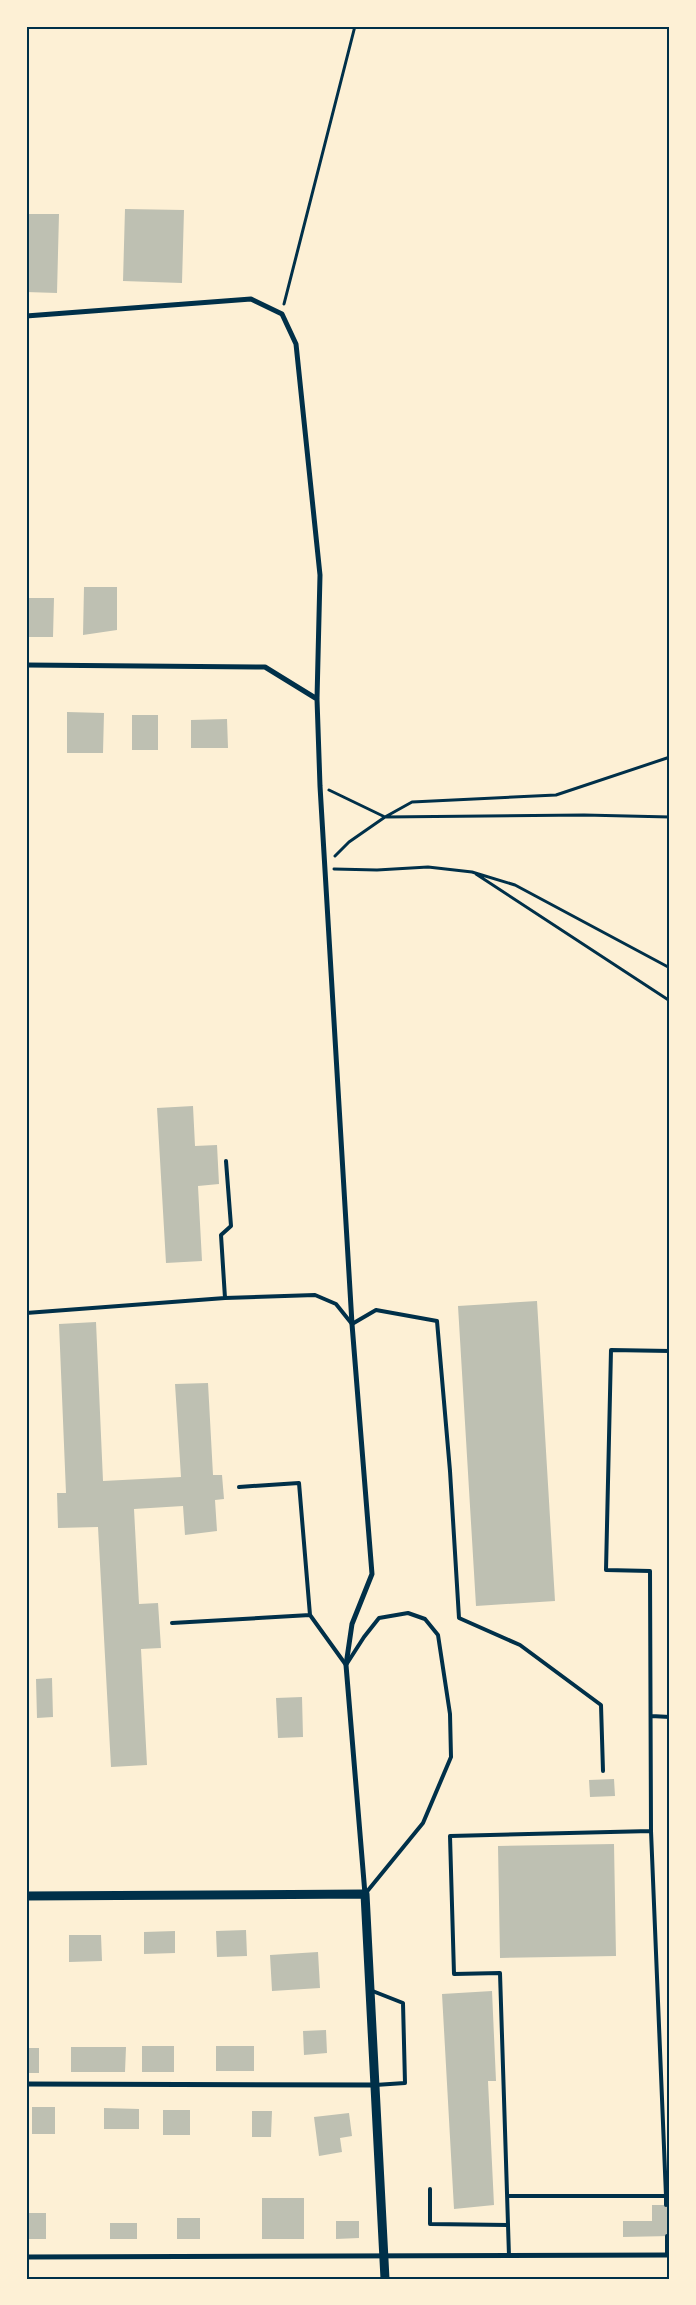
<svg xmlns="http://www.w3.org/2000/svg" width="696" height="2305" viewBox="0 0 696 2305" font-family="'PT Sans',sans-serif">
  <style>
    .building { fill: #bec0b2 }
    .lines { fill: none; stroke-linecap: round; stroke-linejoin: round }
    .path { stroke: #003049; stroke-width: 3 }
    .service { stroke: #003049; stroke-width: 4 }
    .minor { stroke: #003049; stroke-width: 5 }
    .tertiary { stroke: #003049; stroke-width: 9 }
    .neatline { fill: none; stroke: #003049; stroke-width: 2 }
  </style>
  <rect width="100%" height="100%" fill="#fdf0d5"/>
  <path class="building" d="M 125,209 L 184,210 L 182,283 L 123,281 Z
    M 26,214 L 59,214 L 57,293 L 26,292 Z
    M 84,587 L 117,587 L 117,630 L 83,635 Z
    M 26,598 L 54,598 L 53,637 L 26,637 Z
    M 67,712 L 104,713 L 103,753 L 67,753 Z
    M 132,715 L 158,715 L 158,750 L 132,750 Z
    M 26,716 L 29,716 L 29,749 L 26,749 Z
    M 227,719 L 228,748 L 191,748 L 191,720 Z
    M 193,1106 L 195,1146 L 217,1145 L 219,1184 L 198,1186 L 202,1261 L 166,1263 L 157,1108 Z
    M 537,1301 L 555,1601 L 476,1606 L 458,1306 Z
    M 96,1322 L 103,1481 L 181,1477 L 175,1384 L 208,1383 L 213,1475 L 222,1475 L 224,1499 L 215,1500 L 217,1531 L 185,1535 L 183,1506 L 134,1509 L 139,1604 L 158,1603 L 161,1648 L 141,1649 L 147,1765 L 111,1767 L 98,1527 L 58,1528 L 57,1493 L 66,1493 L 59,1324 Z
    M 52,1678 L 53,1717 L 37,1718 L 36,1679 Z
    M 302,1697 L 303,1737 L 278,1738 L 276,1698 Z
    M 614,1779 L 615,1796 L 590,1797 L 589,1780 Z
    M 614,1844 L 616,1956 L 500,1958 L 498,1846 Z
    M 246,1930 L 247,1956 L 217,1957 L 216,1931 Z
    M 175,1931 L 175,1953 L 144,1954 L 144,1932 Z
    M 69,1935 L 101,1935 L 102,1961 L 69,1962 Z
    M 318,1952 L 320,1988 L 272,1991 L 270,1955 Z
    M 492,1991 L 496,2081 L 488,2081 L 494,2205 L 454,2209 L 442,1994 Z
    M 326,2030 L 327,2053 L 304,2055 L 303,2031 Z
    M 142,2046 L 174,2046 L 174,2072 L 142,2072 Z
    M 216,2046 L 254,2046 L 254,2071 L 216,2071 Z
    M 71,2047 L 126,2047 L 125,2072 L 71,2072 Z
    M 26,2048 L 39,2048 L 39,2073 L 26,2073 Z
    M 32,2107 L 55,2107 L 55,2134 L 32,2134 Z
    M 104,2108 L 139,2109 L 139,2129 L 104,2129 Z
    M 163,2110 L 190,2110 L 190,2135 L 163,2135 Z
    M 252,2111 L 272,2111 L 271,2137 L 252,2137 Z
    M 349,2113 L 352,2136 L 340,2138 L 342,2152 L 319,2156 L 314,2117 Z
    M 262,2198 L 304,2198 L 304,2239 L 262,2239 Z
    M 652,2205 L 670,2205 L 670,2236 L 623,2237 L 623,2221 L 652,2221 Z
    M 26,2213 L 46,2213 L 46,2239 L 26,2239 Z
    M 177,2218 L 200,2218 L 200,2239 L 177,2239 Z
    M 336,2221 L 359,2221 L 359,2238 L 336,2239 Z
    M 110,2223 L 137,2223 L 137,2239 L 110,2239 Z"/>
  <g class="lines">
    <path class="path" d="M 284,304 L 355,26
      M 329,790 L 385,817 L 584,815 L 670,817
      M 335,856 L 349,842 L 385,817 L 412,802 L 556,795 L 670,757
      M 334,869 L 377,870 L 428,867 L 472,872 L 515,885 L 670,968
      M 476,874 L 670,1001"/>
    <path class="service" d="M 226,1161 L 231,1226 L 221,1235 L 225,1298 L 315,1295 L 336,1304 L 352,1324 L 376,1310 L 437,1321 L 450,1471 L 459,1618 L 520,1645 L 601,1705 L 603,1771
      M 26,1313 L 225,1298
      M 239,1487 L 299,1483 L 310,1615
      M 172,1623 L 310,1615 L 346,1665 L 364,1637 L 379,1618 L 408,1613 L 425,1619 L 438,1635 L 450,1714 L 451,1757 L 423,1823 L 365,1894
      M 651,1716 L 670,1717
      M 651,1831 L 650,1571 L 606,1570 L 611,1350 L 670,1351
      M 370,1990 L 403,2003 L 405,2083 L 375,2085
      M 430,2189 L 430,2224 L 508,2225
      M 507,2196 L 666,2196 L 651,1831 L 450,1836 L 454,1974 L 500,1973 L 509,2256
      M 666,2196 L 666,2205
      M 667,2236 L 667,2255"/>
    <path class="minor" d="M 26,316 L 251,299 L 282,314 L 296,344 L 320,575 L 317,699 L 320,786 L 352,1324 L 372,1574 L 352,1624 L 346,1665 L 365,1894
      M 26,665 L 265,667 L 317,699
      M 26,2084 L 375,2085
      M 26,2257 L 670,2255"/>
    <path class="tertiary" d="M 26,1896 L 365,1894 L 385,2279"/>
  </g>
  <rect width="696" height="2305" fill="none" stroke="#fdf0d5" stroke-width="55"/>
  <rect x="28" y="28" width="640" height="2250" class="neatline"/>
</svg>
